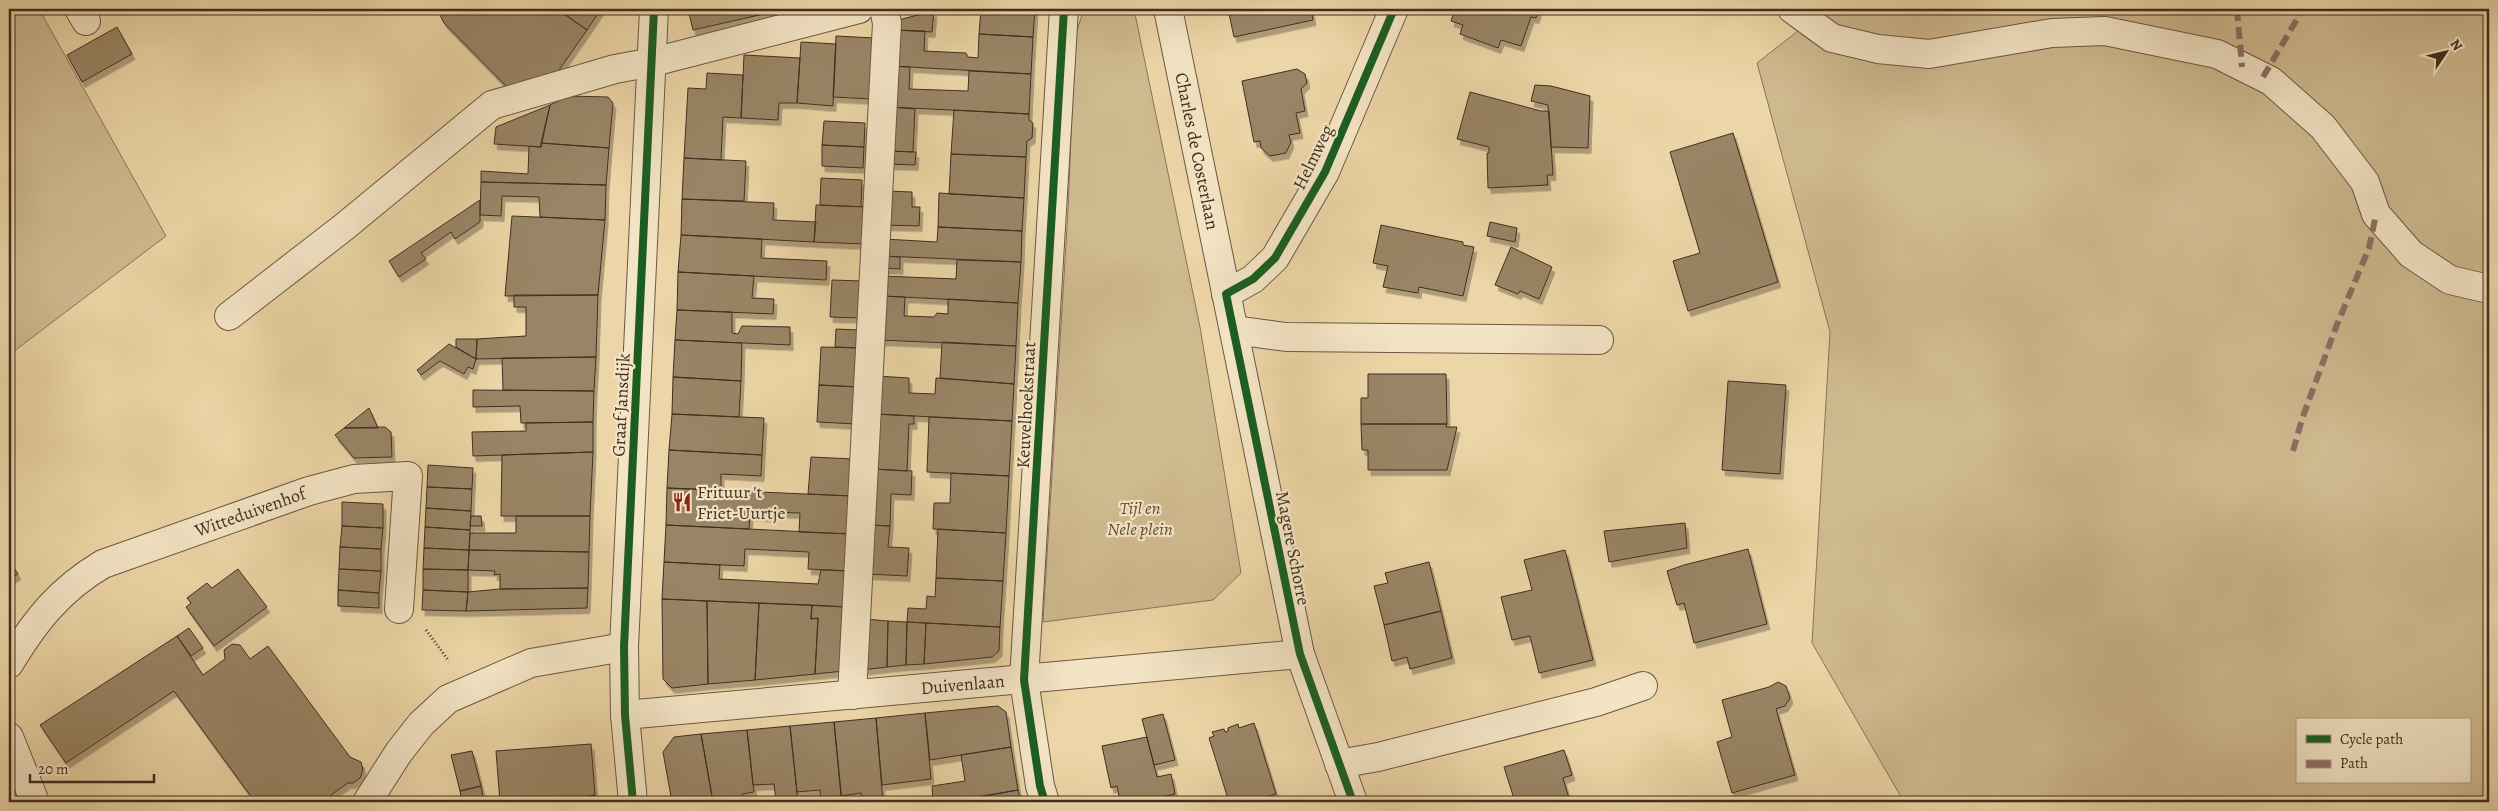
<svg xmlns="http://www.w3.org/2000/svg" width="2498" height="811" viewBox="0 0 2498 811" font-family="Alegreya,serif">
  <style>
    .green { fill: #cfb98f; stroke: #887458; fill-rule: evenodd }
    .building { fill: #998566; stroke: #402e20; filter: url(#shadow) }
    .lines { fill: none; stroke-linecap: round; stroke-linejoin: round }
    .minor-casing { stroke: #6b5842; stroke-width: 30 }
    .path { stroke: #402e20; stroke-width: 3; stroke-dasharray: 1 2.5; stroke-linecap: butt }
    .minor { stroke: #f3e4c5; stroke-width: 28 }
    .quiet { stroke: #8d6e63; stroke-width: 6; stroke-dasharray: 12 6; stroke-linecap: butt }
    .cycleway-casing { stroke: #f3e4c5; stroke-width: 11 }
    .cycleway { stroke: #1b5e20; stroke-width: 8 }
    .labels { text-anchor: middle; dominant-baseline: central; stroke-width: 4.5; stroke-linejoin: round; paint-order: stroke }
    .street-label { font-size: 18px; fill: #402e20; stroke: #f3e4c5 }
    .poi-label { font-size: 18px; fill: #402e20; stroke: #f3e4c5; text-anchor: start }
    .park-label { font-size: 18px; font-style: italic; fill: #5d4a36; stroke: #f3e4c5 }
  </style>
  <defs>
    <filter id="shadow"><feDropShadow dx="3" dy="5.5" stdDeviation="0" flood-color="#0004"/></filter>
  </defs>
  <rect width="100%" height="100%" fill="#ecd5a6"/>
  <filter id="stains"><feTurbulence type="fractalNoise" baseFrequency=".004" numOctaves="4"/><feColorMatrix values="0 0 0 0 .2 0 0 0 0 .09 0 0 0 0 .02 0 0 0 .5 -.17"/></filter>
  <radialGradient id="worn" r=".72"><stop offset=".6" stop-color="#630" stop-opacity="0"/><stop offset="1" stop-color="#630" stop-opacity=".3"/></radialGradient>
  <path class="green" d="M 9,9 L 39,9 L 166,236 L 9,355 Z
    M 1084,9 L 1134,9 L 1200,327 L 1241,573 L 1213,600 L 1043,622 L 1068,211 L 1075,36 Z
    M 1826,9 L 2489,9 L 2489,802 L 1904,802 L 1812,643 L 1830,332 L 1757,63 ZM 2297,720 L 2469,720 L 2469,782 L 2297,782 Z"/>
  <path class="building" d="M 437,9 L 557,9 L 587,30 L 557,73 L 506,86 L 444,23 Z
    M 557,9 L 601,9 L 587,30 Z
    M 688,9 L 786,9 L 693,30 Z
    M 981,9 L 1035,9 L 1033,37 L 979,34 Z
    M 1228,9 L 1311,9 L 1313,20 L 1234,37 Z
    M 1455,9 L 1539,9 L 1536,18 L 1531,17 L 1521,46 L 1501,40 L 1498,48 L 1460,34 L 1463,25 L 1451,21 Z
    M 2480,9 L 2489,9 L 2489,17 Z
    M 934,11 L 932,32 L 894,30 L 894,21 Z
    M 117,27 L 132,54 L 82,82 L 67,55 Z
    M 894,30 L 925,31 L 924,51 L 966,53 L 968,57 L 978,58 L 979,34 L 1033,37 L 1031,74 L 892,66 Z
    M 836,36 L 875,38 L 871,99 L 833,97 Z
    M 801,42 L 836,44 L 833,106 L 797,103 Z
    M 744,55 L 800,58 L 797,103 L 779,103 L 778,120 L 741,118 Z
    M 892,66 L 910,67 L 909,89 L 968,91 L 969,71 L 1031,74 L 1029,114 L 891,107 Z
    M 1297,69 L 1305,74 L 1307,83 L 1301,89 L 1305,111 L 1296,113 L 1300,133 L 1289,135 L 1291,142 L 1286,153 L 1270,156 L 1261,148 L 1260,141 L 1254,142 L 1242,81 Z
    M 707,73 L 743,75 L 741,118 L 723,117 L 721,160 L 684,158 L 688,88 L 706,89 Z
    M 1535,85 L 1551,86 L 1590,96 L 1588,148 L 1551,147 L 1548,105 L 1531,101 Z
    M 1470,92 L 1541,111 L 1549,111 L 1553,175 L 1547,175 L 1548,185 L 1488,188 L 1487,153 L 1489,153 L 1489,147 L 1457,139 Z
    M 568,96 L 608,97 L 613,103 L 609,148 L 541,143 L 550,105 Z
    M 550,105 L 541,147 L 494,144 L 496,127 Z
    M 891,107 L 915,109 L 913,152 L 888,151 Z
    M 954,110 L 1029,114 L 1029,120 L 1033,123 L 1032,138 L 1027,141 L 1026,157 L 951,154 Z
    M 824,121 L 865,123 L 864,147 L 822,145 Z
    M 1733,133 L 1778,282 L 1688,311 L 1673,261 L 1700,253 L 1670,152 Z
    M 541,143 L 609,148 L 606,185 L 481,182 L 481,171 L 528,174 L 529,146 L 541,147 Z
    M 822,145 L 864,147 L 863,168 L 822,166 Z
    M 888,151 L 916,152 L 915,165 L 888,164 Z
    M 951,154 L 1026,157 L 1024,198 L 949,194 Z
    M 684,158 L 746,161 L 744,201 L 682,199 Z
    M 821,178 L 862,180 L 861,205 L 867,207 L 820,205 Z
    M 481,182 L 606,185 L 605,220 L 540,217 L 539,197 L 502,196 L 501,216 L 480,215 Z
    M 887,191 L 912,192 L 912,207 L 920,207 L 919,226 L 885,225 Z
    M 939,193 L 1024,198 L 1022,231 L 938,227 Z
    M 682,199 L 774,203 L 773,220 L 816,222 L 814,242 L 681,235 Z
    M 480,200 L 480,222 L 455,239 L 451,232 L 421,253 L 426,259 L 399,277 L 389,261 Z
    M 816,205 L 867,207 L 865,244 L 814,242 Z
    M 512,216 L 605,220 L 598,295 L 505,296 Z
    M 1490,222 L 1517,228 L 1515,242 L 1487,236 Z
    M 1381,225 L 1463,242 L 1463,245 L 1474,247 L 1463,296 L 1419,287 L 1418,293 L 1383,287 L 1388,266 L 1373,263 Z
    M 938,227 L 1022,231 L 1021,262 L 883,256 L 884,239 L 937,242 Z
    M 681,235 L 762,239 L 761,258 L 827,261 L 826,280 L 678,272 Z
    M 1511,247 L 1552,267 L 1539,299 L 1520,291 L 1518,294 L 1495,285 Z
    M 883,256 L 900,257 L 900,269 L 883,268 Z
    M 957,260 L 1021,262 L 1018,303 L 882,296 L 883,276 L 956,279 Z
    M 678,272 L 754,276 L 752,298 L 774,299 L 773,314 L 677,310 Z
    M 832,280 L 863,281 L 861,318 L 830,317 Z
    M 514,295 L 598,295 L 596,357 L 476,359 L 477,339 L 526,336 L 526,307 L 514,307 Z
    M 882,296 L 905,297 L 904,316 L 934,317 L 937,313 L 948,314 L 948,299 L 1018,303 L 1016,346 L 879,340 Z
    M 677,310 L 732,312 L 732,333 L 738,334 L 742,326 L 790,327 L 790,345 L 675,340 Z
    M 836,329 L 860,330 L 860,348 L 835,347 Z
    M 456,339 L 477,339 L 476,359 L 456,347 Z
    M 675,340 L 742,343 L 741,381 L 673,377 Z
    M 942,342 L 1016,346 L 1014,384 L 940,378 Z
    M 449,344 L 476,359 L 473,369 L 468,367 L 464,374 L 440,361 L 421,375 L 417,370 Z
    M 821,347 L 860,348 L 858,387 L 819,385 Z
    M 596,357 L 594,391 L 503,390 L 502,358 Z
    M 1368,374 L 1446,374 L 1447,424 L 1361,424 L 1361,398 L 1368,398 Z
    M 877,376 L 909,378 L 909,393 L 935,394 L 936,378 L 1014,384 L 1012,421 L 876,414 Z
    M 673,377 L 741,381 L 739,417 L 672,414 Z
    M 1728,381 L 1786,385 L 1780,474 L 1722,470 Z
    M 819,385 L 858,387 L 856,424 L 817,422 Z
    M 473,390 L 594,391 L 593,422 L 521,423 L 520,406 L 473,407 Z
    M 369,408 L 378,428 L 344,428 Z
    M 672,414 L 764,418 L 762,455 L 669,450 Z
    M 876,414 L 914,416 L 914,424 L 909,424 L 907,471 L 872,469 Z
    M 929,417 L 1012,421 L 1009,476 L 927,472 Z
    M 593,422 L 593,452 L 473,456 L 472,432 L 526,431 L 526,423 Z
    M 1361,424 L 1447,424 L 1446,427 L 1457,427 L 1447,470 L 1368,470 L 1368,450 L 1362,450 Z
    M 385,427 L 391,432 L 392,457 L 354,458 L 335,435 L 344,428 Z
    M 669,450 L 762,455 L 761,476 L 721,474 L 721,490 L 667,488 Z
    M 593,452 L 590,516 L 501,516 L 502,455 Z
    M 811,457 L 854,459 L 852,496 L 808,494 Z
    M 428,465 L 473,468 L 472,489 L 427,487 Z
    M 872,469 L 912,471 L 911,495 L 891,494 L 890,526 L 870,525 Z
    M 951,473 L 1009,476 L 1006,533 L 933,529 L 934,503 L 950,503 Z
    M 427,487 L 472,489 L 471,511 L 426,508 Z
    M 667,488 L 852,496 L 851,534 L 799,532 L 800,513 L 768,512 L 768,516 L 750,515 L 749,529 L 666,525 Z
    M 342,502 L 383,504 L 383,528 L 342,526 Z
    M 426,508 L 471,511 L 470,530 L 425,527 Z
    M 471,516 L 481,516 L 482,526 L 470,526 Z
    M 516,516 L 590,516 L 589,552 L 469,550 L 470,533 L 516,533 Z
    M 1685,523 L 1687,548 L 1609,562 L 1604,531 Z
    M 666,525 L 851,534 L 849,571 L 808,569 L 809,552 L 745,549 L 744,566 L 664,562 Z
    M 870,525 L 890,526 L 888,547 L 909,548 L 907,576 L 867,574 Z
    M 342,526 L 383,528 L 381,549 L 340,547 Z
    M 425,527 L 470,530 L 469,550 L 424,548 Z
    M 938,529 L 1006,533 L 1003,581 L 936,578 Z
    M 340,547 L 381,549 L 381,571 L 339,569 Z
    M 424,548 L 469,550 L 468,570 L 423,569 Z
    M 1748,549 L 1767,624 L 1694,643 L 1684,603 L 1677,605 L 1667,571 L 1684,565 Z
    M 469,550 L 589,552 L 588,588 L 500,589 L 500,574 L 494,575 L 495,571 L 468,570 Z
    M 1565,550 L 1593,660 L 1539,673 L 1530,636 L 1512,640 L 1501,597 L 1532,590 L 1524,560 Z
    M 9,560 L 18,574 L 9,580 Z
    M 664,562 L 720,565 L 719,579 L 818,584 L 821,570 L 849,571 L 847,607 L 662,599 Z
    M 1429,562 L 1441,611 L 1384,625 L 1374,586 L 1388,583 L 1385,573 Z
    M 238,569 L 267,607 L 214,646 L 186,607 L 191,603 L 187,598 L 207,583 L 212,588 Z
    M 339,569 L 381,571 L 379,593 L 338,590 Z
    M 423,569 L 468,570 L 468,592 L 423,590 Z
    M 936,578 L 1003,581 L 1000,627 L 907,622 L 908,608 L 926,609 L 927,596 L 935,597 Z
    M 588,588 L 587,608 L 466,611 L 468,592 L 500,589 Z
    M 338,590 L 379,593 L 379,608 L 338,606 Z
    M 423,590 L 468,592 L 466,611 L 422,610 Z
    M 662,599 L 707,601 L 708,684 L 672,688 L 663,679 Z
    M 707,601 L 759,603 L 755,680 L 708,684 Z
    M 759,603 L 812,605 L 811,619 L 818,618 L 815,674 L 755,680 Z
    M 812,605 L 847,607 L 844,671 L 815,674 L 818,618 L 811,619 Z
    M 1441,611 L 1452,658 L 1410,669 L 1407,657 L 1392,661 L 1384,625 Z
    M 865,619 L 888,621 L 887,667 L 862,670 Z
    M 888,621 L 907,622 L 906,665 L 887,667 Z
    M 907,622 L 926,623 L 924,664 L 906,665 Z
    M 926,623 L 1000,627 L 999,651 L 992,657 L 924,664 Z
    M 189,628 L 203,648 L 191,656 L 177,636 Z
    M 177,636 L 203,675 L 225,659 L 224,650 L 232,644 L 240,645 L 250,659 L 268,646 L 350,757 L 361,762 L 363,770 L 360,778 L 353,783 L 348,783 L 331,795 L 334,798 L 328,802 L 255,802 L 174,691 L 66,763 L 40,725 Z
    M 1778,682 L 1786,686 L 1790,698 L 1785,706 L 1776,709 L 1795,775 L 1732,793 L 1717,742 L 1732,737 L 1722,700 L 1769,687 Z
    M 998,706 L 1006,712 L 1011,747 L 930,760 L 925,713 Z
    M 925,713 L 931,779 L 882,785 L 876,718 Z
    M 1163,714 L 1175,760 L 1154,765 L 1142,719 Z
    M 876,718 L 883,802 L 862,802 L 861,793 L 841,796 L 834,722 Z
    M 834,722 L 842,802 L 821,802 L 820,790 L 797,792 L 790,726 Z
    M 1254,723 L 1276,794 L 1249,802 L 1229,802 L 1209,738 L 1214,736 L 1212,732 L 1224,729 L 1225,732 L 1228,731 L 1228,728 L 1238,724 L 1239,728 Z
    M 790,726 L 798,802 L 776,802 L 774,784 L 753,785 L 747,730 Z
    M 747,730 L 754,792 L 743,794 L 737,802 L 713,802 L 701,734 Z
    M 701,734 L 713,802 L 672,802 L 663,752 L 674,737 Z
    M 1147,737 L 1157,777 L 1171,774 L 1175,794 L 1138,802 L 1120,802 L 1117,786 L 1111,788 L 1102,746 Z
    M 591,744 L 595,795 L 552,802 L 500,802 L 496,751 Z
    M 1011,747 L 1018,790 L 947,802 L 933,802 L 932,786 L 965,781 L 961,755 Z
    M 1564,750 L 1572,775 L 1563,778 L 1570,802 L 1515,802 L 1504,767 Z
    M 472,751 L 481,786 L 460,791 L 451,755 Z
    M 481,786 L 484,802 L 462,802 L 460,791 Z
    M 1018,790 L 1021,802 L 951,802 Z
    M 595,795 L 596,802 L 552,802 Z"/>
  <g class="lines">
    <defs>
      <g id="minor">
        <path d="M 79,9 L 86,21"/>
        <path id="s1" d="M 1168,9 L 1300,654 L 1353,802"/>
        <path d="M 1792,9 L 1832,38 L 1878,49 L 1929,54 L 2052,33 L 2105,31 L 2217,54 L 2271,81 L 2323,127 L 2365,182 L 2376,214 L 2411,254 L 2450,280 L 2489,289"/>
        <path d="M 1226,294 L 1253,279 L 1275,258 L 1325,172 L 1394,9"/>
        <path d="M 229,316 L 344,227 L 492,105 L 615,69 L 653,62 L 859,9"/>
        <path d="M 1234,330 L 1286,337 L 1599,340"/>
        <path id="s2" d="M 9,664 C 35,621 59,590 103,564 L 309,491 L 354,479 L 408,476 L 399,609"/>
        <path d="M 852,695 L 887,23 L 884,9"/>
        <path id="s3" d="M 625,715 L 1300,654"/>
        <path d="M 9,737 L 35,802"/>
        <path d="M 1339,764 L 1378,757 L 1596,702 L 1643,686"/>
        <path d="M 367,802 L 399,752 L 421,724 L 448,699 L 531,663 L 624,647"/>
        <path d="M 633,802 L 625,715 L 624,647 L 654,9"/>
        <path d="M 1045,802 L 1040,786 L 1024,680 L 1064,9"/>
      </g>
    </defs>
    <use href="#minor" class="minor-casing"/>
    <path class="path" d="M 426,630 L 449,661"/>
    <use href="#minor" class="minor"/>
    <path class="quiet" d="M 2237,9 L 2242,67
      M 2263,77 L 2303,9
      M 2293,451 L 2302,419 L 2336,327 L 2369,248 L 2376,214"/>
    <defs>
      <path id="cycleway" d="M 633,802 L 625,715 L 624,647 L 654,9
        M 1045,802 L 1040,786 L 1024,680 L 1064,9
        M 1353,802 L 1300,654 L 1226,294 L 1253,279 L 1275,258 L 1325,172 L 1394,9"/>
    </defs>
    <use href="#cycleway" class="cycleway-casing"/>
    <use href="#cycleway" class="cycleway"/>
  </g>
  <defs>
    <symbol id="restaurant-bare" viewBox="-9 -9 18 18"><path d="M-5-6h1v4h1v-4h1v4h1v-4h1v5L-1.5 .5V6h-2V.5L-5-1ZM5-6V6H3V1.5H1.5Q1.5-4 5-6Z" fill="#8f2418" stroke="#f3e4c5" stroke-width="2.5" paint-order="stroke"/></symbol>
  </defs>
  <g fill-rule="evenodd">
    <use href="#restaurant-bare" x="668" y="488" width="28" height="28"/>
  </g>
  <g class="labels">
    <g class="street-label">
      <text stroke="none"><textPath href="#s1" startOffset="145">Charles de Costerlaan</textPath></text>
      <text transform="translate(1313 157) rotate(-64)">Helmweg</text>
      <text transform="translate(621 405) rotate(-87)">Graaf Jansdijk</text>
      <text transform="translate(1026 405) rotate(-87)">Keuvelhoekstraat</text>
      <text stroke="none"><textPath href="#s2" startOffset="295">Witteduivenhof</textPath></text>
      <text transform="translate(1293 548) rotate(79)">Magere Schorre</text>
      <text stroke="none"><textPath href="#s3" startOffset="339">Duivenlaan</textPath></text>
    </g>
    <g class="poi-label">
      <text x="697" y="492">Frituur 't<tspan x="697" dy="21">Friet-Uurtje</tspan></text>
    </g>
    <g class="park-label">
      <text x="1140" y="508">Tijl en<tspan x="1140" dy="21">Nele plein</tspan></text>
    </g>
  </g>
  <rect width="2498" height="811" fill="none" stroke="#ecd5a6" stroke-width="30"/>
  <rect x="10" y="10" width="2478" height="791" fill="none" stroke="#402e20" stroke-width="2.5"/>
  <rect x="15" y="15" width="2468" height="781" fill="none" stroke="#402e20"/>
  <rect x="2296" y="718" width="175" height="65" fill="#f3e4c5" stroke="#ab9b83"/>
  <rect x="2306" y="735" width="25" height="8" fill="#1b5e20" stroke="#ab9b83"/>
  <text x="2340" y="744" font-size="15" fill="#402e20">Cycle path</text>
  <rect x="2306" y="760" width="25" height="8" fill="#8d6e63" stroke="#ab9b83"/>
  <text x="2340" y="768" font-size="15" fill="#402e20">Path</text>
  <g transform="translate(2446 52) rotate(55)" stroke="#f3e4c5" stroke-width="4" paint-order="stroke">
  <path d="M0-4L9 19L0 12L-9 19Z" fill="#402e20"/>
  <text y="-8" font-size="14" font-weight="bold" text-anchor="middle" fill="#402e20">N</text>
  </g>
  <path d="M30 774v8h124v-8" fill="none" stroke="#402e20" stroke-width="2.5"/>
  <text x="38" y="774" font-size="15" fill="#402e20" stroke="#f3e4c5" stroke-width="4" paint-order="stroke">20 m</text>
  <rect width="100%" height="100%" filter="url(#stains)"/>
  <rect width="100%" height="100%" fill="url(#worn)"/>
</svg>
